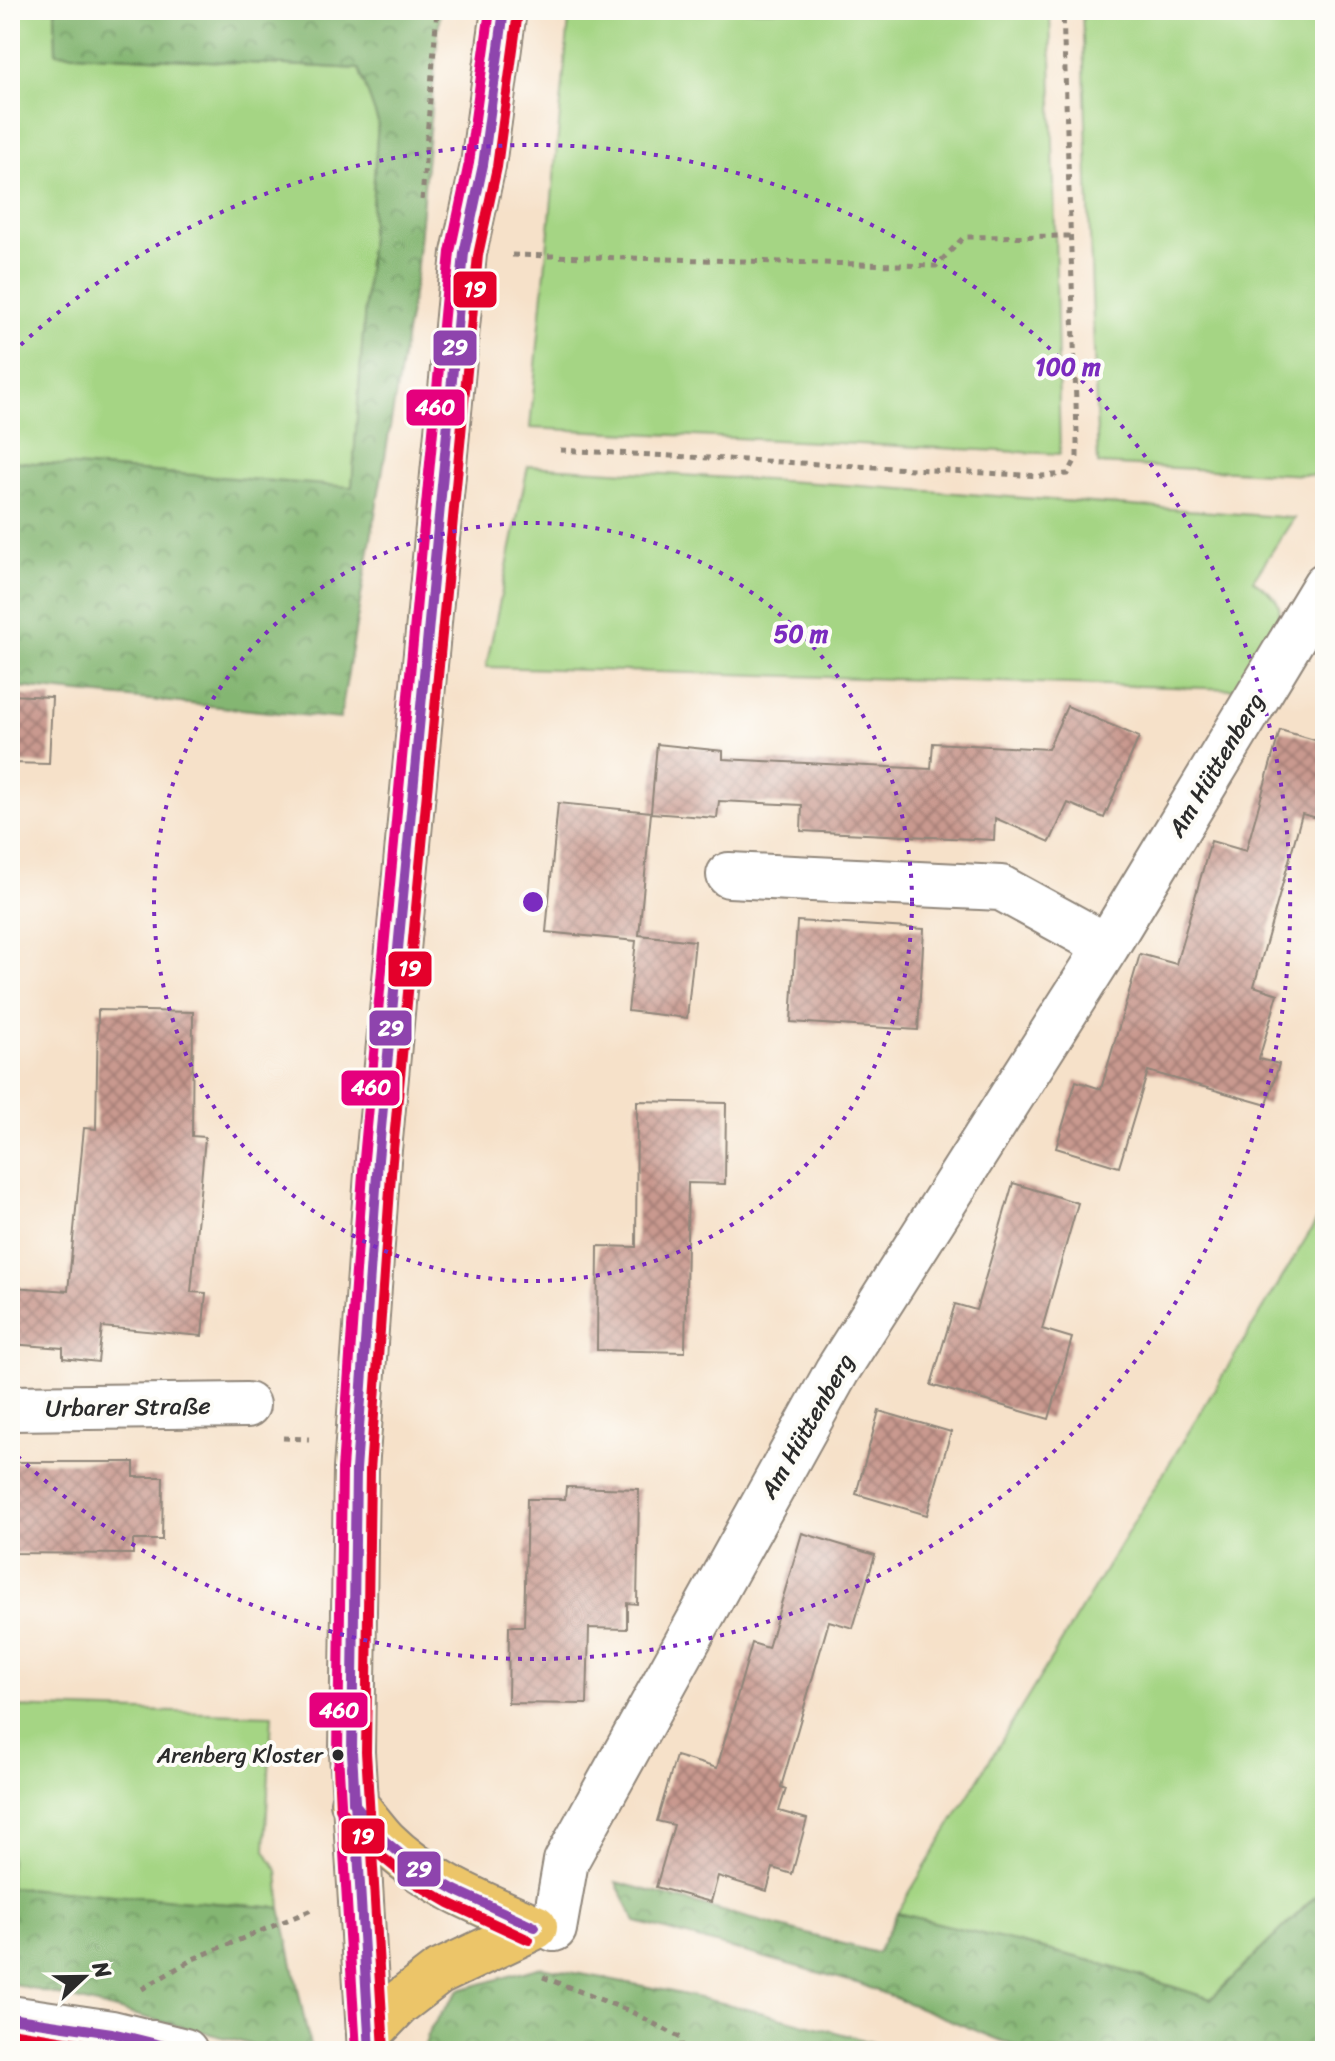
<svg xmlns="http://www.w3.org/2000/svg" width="1335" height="2061" viewBox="0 0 1335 2061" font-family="Sriracha,sans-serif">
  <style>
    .green { fill: #a5d584; stroke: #688058; stroke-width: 2 }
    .forest { fill: url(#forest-crowns); stroke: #58704e; stroke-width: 2 }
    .building { fill: url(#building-cross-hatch) }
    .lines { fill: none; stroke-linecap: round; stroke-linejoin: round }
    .minor-casing { stroke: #90867a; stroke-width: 48 }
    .major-casing { stroke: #90867a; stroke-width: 48 }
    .path { stroke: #90867a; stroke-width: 5; stroke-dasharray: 6 6; stroke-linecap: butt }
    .minor { stroke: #fff; stroke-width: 44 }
    .major { stroke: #ecc569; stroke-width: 44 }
    .bus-1-casing { stroke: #fdfcf7; stroke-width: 16 }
    .bus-2-casing { stroke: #fdfcf7; stroke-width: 16 }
    .bus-3-casing { stroke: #fdfcf7; stroke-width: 16 }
    .bus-1 { stroke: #8e44ad; stroke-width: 10 }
    .bus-2 { stroke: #e4002b; stroke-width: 10 }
    .bus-3 { stroke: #e5007d; stroke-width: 10 }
    .ring { fill: none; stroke: #7b2cbf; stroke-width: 4; stroke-dasharray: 4 8 }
    .bus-dot { fill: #2b2b2b; stroke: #fdfcf7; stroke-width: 3 }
    .labels { text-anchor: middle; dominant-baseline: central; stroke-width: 8; stroke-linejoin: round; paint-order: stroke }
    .bus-label { font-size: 22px; fill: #2b2b2b; stroke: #fdfcf7; text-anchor: end }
    .street-label { font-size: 24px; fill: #2b2b2b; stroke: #fdfcf7 }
    .centre { fill: #7b2cbf; stroke: #fdfcf7; stroke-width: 4 }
    .ring-label { font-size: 24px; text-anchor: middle; font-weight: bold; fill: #7b2cbf; stroke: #fdfcf7; stroke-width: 8; stroke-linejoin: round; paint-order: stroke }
    .line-badge { stroke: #fdfcf7; stroke-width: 3 }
    .badge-label { font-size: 22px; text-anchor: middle; font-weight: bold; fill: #fff }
  </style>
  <defs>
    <pattern id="forest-crowns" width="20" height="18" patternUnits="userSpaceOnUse" patternTransform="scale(2)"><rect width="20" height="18" fill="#84b672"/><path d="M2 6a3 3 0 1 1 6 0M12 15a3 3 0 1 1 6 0" fill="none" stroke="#6c945e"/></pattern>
    <pattern id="building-cross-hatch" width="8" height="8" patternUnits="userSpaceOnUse" patternTransform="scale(2)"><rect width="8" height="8" fill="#c9998f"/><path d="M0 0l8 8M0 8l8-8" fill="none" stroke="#a37d75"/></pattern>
  </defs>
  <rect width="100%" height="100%" fill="#fdfcf7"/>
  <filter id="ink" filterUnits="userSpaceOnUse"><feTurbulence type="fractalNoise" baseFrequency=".0125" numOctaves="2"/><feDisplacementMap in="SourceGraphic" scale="16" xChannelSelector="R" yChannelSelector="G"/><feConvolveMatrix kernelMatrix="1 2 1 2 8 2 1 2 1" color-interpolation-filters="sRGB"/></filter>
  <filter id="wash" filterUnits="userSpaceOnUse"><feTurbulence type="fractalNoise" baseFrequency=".006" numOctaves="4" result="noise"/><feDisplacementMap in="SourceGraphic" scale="32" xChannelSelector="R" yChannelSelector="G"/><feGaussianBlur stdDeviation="1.8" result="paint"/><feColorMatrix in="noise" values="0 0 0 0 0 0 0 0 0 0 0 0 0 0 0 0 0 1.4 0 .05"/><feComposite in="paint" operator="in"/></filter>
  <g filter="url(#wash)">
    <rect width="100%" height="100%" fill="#f6e1c9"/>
    <path class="green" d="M 10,10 L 55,10 L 56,53 L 360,69 L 378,122 L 352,488 L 10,461 Z
      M 570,10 L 1050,10 L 1060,454 L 530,428 Z
      M 1082,10 L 1325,10 L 1325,476 L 1098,464 Z
      M 528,466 L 833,484 L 1294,518 L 1253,580 C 1262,587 1276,595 1279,606 C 1284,628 1250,669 1238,689 L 486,667 Z
      M 1325,1207 L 1325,1887 L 1211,1999 L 1096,1962 L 897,1913 Z
      M 10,1707 L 272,1715 L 265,1850 L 278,1871 L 281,1908 L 10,1887 Z"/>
    <path class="forest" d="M 55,10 L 440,10 L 416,276 L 340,719 L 10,686 L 10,461 L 352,487 L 378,122 L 359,69 L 56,53 Z
      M 616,1882 L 877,1953 L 897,1913 L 1096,1962 L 1211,1999 L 1325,1887 L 1325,2051 L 1027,2051 L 860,1984 L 636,1922 Z
      M 10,1887 L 281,1908 L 311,2051 L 277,2051 L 10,1983 Z
      M 541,1967 C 662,1987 783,2015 901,2051 L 423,2051 L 430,2029 L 459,1990 Z"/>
    <g id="blocks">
      <path class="building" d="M 10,695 L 52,697 L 49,764 L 10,763 Z
        M 1067,706 L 1139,737 L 1104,818 L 1068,803 L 1050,842 L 995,818 L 994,840 L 801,831 L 802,805 L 719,801 L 717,818 L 651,813 L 639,935 L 695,941 L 687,1018 L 628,1011 L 636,941 L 546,932 L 558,803 L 651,812 L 657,744 L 723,751 L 723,759 L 931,769 L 933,743 L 1048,749 Z
        M 1280,730 L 1325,743 L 1325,820 L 1302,814 L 1254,986 L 1278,994 L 1259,1059 L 1279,1064 L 1267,1105 L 1148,1071 L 1119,1167 L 1056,1148 L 1076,1081 L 1101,1089 L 1140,954 L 1176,964 L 1211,841 L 1246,851 Z
        M 797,921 L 924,929 L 918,1030 L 791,1022 Z
        M 98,1010 L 193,1012 L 192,1136 L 205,1137 L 191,1292 L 206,1293 L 202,1336 L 102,1327 L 98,1362 L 63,1358 L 63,1348 L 10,1344 L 13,1287 L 68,1291 L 84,1128 L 96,1129 Z
        M 637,1101 L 726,1103 L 725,1184 L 688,1183 L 685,1352 L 597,1350 L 598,1246 L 636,1247 Z
        M 1013,1183 L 1078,1203 L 1042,1329 L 1072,1338 L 1049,1419 L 931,1385 L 955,1304 L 976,1310 Z
        M 879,1411 L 951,1432 L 927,1515 L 856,1494 Z
        M 10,1462 L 134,1462 L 134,1477 L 163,1477 L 162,1540 L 133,1540 L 133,1554 L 10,1553 Z
        M 566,1487 L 639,1489 L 637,1604 L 627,1603 L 627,1629 L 589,1628 L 587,1704 L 508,1703 L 509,1626 L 524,1626 L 527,1499 L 565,1499 Z
        M 802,1533 L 875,1555 L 853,1628 L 829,1621 L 781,1787 L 786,1789 L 779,1811 L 807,1819 L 792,1874 L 773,1868 L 767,1891 L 718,1876 L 711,1902 L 656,1887 L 674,1825 L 657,1821 L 676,1756 L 717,1768 L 752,1643 L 768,1648 Z"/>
    </g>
  </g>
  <g filter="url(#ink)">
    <use href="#blocks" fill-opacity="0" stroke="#90867a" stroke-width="2"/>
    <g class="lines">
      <defs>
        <path id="minor" d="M 729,875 L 1001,888 L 1107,946
          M 10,1408 L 247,1405
          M 554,1929 L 566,1861 L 837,1371 L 1107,946 L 1325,585
          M 10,2018 L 112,2033 L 185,2051"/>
        <path id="major" d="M 353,1802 C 364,1815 374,1829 385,1841 C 426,1882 483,1904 535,1927
          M 369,2034 L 399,2003 L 438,1973 L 535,1927
          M 370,2051 L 352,1752 L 356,1470 L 378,1160 L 464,253 L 483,165 L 504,10"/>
      </defs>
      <use href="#minor" class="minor-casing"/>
      <use href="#major" class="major-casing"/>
      <path class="path" d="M 422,200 L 437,10
        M 512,255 L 936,266 L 964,237 L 1070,236
        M 560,450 L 1041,476 L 1068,474 L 1077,457 L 1077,433 L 1063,10
        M 283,1438 L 309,1439
        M 543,1977 L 632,2012 L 681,2038 L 682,2051
        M 142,1989 L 193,1959 L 314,1909
        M 502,2051 L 576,2051"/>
      <use href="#minor" class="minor"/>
      <use href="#major" class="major"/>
      <defs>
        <path id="bus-1" d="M 352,1766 L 353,1802 L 385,1841 L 420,1870 L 455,1890 L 535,1927
          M 10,2018 L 112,2033 L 185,2051
          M 370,2051 L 352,1752 L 356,1470 L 378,1160 L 464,253 L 483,165 L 504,10"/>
        <path id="bus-2" d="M 338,1766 L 340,1808 L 376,1852 L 413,1882 L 449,1903 L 529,1940
          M 10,2032 L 127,2051
          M 384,2050 L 366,1752 L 370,1471 L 392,1161 L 478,255 L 497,167 L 518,12"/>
        <path id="bus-3" d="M 356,2051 L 338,1753 L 342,1469 L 364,1159 L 450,252 L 469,163 L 490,10"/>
      </defs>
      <use href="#bus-1" class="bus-1-casing"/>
      <use href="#bus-2" class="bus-2-casing"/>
      <use href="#bus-3" class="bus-3-casing"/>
      <use href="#bus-1" class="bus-1"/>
      <use href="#bus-2" class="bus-2"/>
      <use href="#bus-3" class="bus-3"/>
    </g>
  </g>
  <g class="ring">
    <circle cx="533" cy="902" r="379"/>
    <path d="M12 353A757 757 0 1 1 12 1451"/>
  </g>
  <circle class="bus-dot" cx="338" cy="1755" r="7"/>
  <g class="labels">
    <g class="bus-label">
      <text x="323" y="1755">Arenberg Kloster</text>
    </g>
    <g class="street-label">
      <text transform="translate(1216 765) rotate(-59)">Am Hüttenberg</text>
      <text transform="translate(128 1407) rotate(-1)">Urbarer Straße</text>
      <text transform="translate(807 1426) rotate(-60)">Am Hüttenberg</text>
    </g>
  </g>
  <circle cx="533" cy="902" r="12" class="centre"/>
  <g class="ring-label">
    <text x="1068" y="375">100 m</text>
    <text x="801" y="642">50 m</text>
  </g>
  <g class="line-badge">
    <rect x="452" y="270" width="46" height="39" rx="8" fill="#e4002b"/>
    <rect x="432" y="329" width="46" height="38" rx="8" fill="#8e44ad"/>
    <rect x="405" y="388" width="61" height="39" rx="8" fill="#e5007d"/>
    <rect x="387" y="950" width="46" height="38" rx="8" fill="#e4002b"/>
    <rect x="368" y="1009" width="45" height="38" rx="8" fill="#8e44ad"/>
    <rect x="340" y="1069" width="61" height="38" rx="8" fill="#e5007d"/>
    <rect x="308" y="1691" width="61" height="38" rx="8" fill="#e5007d"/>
    <rect x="340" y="1817" width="46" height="38" rx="8" fill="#e4002b"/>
    <rect x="396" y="1850" width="46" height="38" rx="8" fill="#8e44ad"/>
  </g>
  <g class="badge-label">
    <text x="475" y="297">19</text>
    <text x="455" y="355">29</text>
    <text x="435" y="415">460</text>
    <text x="410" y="976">19</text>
    <text x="391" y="1036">29</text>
    <text x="371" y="1095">460</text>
    <text x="339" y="1718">460</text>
    <text x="363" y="1844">19</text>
    <text x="419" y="1877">29</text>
  </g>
  <rect width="1335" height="2061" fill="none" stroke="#fdfcf7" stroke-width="40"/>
  <g transform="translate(84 1977) rotate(68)" stroke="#fdfcf7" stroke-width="6" paint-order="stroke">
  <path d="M0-6L14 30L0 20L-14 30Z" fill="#2b2b2b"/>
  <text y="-12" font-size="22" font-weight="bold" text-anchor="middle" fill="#2b2b2b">N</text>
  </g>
</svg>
